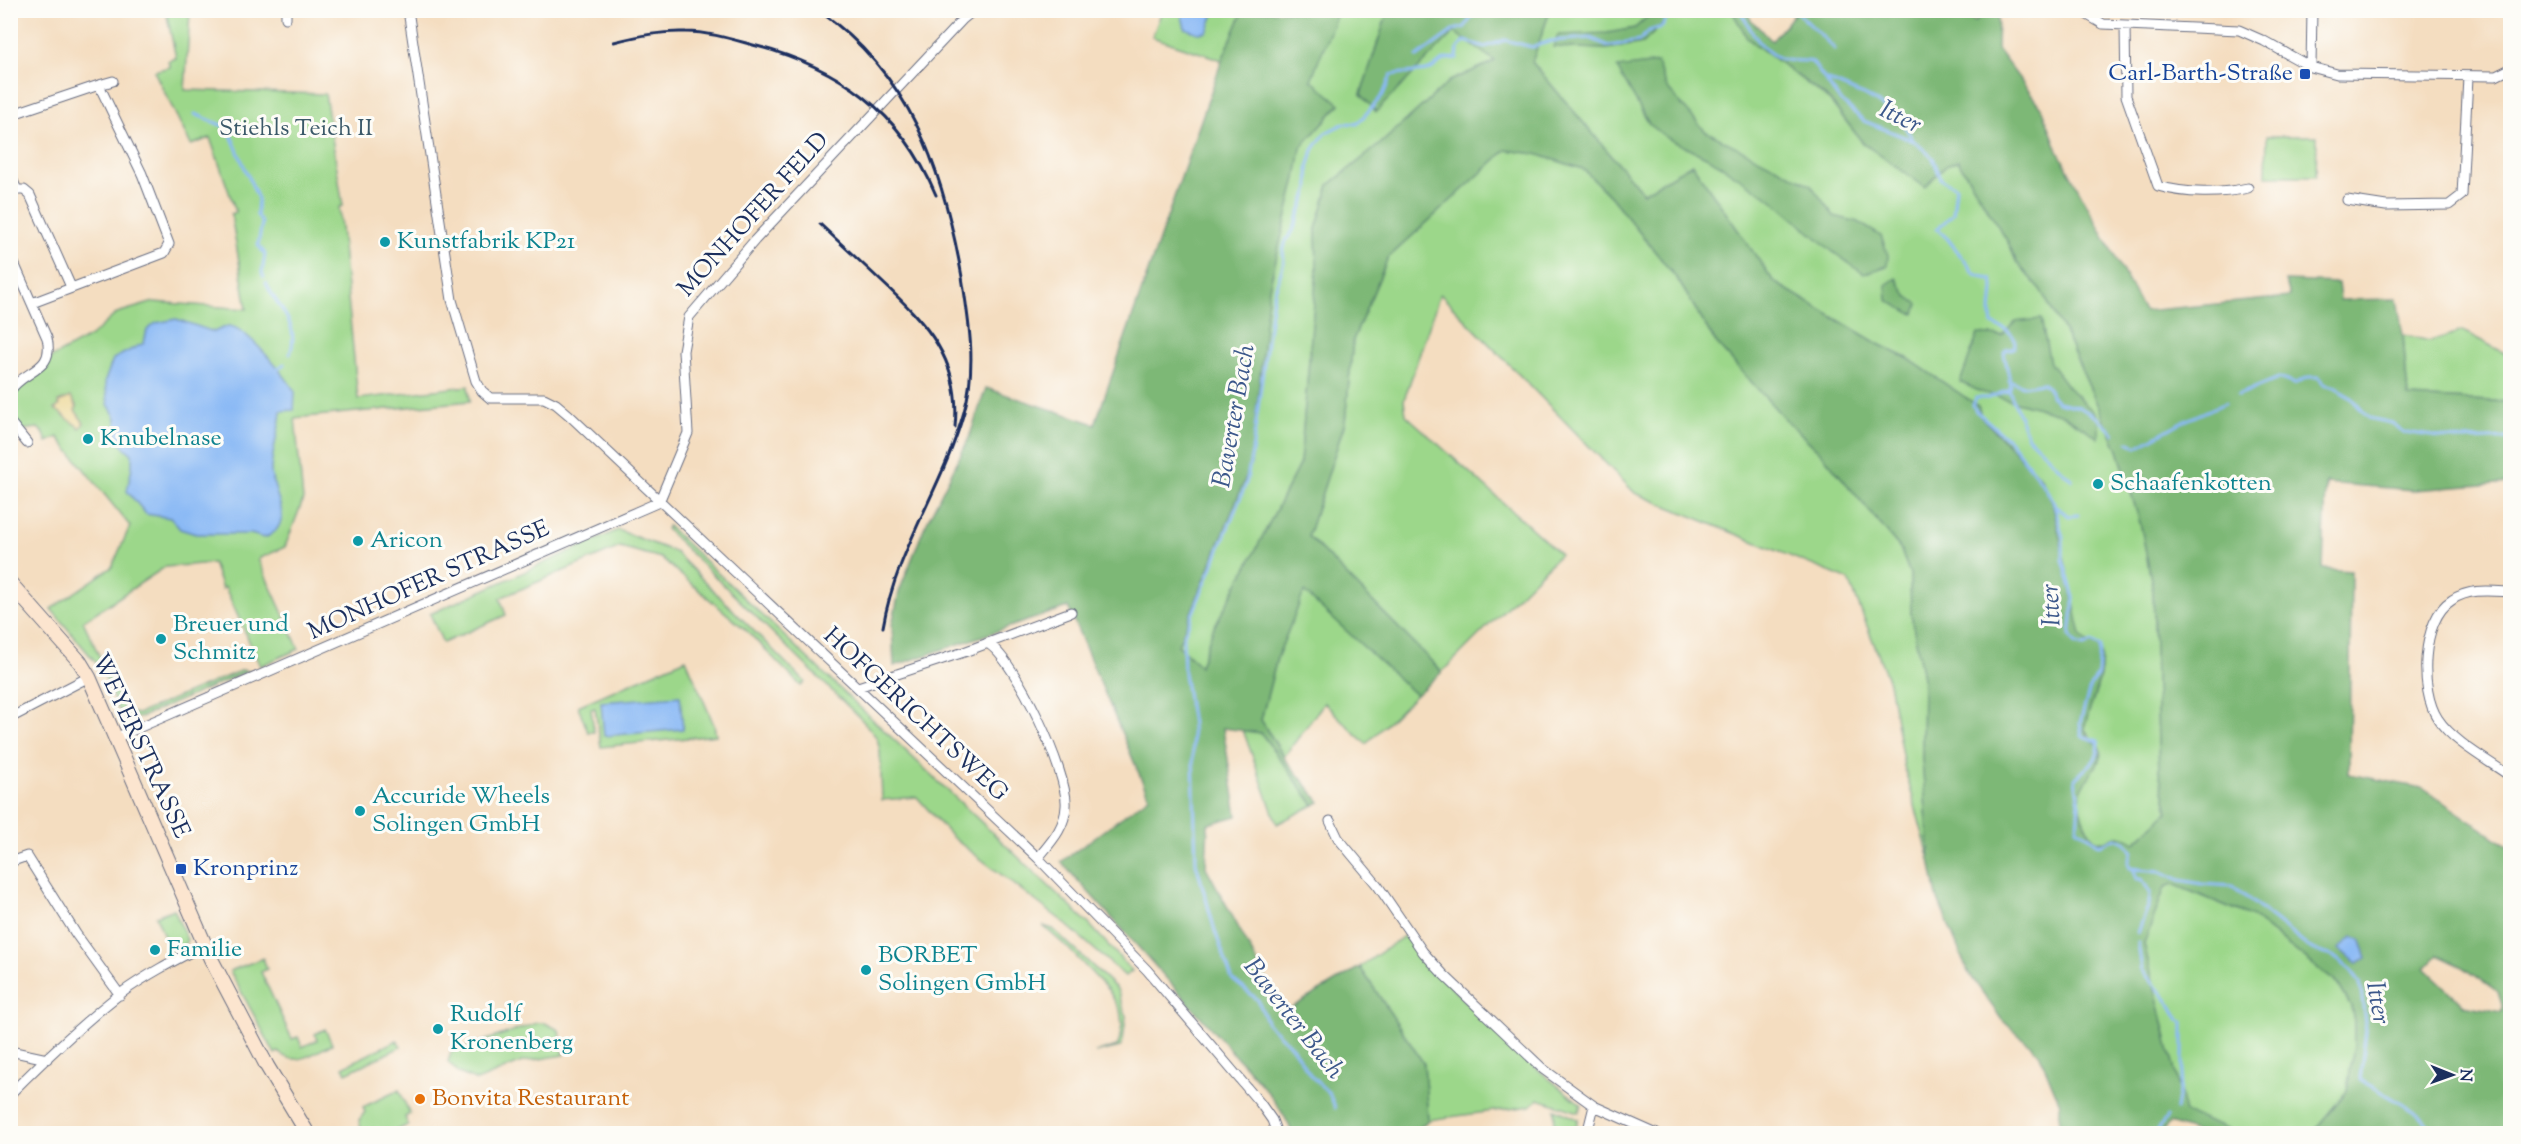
<svg xmlns="http://www.w3.org/2000/svg" width="2521" height="1144" viewBox="0 0 2521 1144" font-family="'Sorts Mill Goudy',serif">
  <style>
    .green { fill: #9cd78a; stroke: #5c8374; stroke-width: 1.5 }
    .forest { fill: #7db876; stroke: #4c746a; stroke-width: 1.5; fill-rule: evenodd }
    .sand { fill: #eeda9e; stroke: #84847e; stroke-width: 1.5 }
    .water { fill: #8ab9f5; stroke: #5274aa; stroke-width: 1.5 }
    .lines { fill: none; stroke-linecap: round; stroke-linejoin: round }
    .stream { stroke: #8ab9f5; stroke-width: 3 }
    .minor-casing { stroke: #676c80; stroke-width: 11 }
    .secondary-casing { stroke: #676c80; stroke-width: 16 }
    .minor { stroke: #fff; stroke-width: 9 }
    .secondary { stroke: #fce5cf; stroke-width: 14 }
    .rail { stroke: #1b2f5e; stroke-width: 3 }
    .transit-dot { fill: #1a4fb4; stroke: #fdfcf7; stroke-width: 2 }
    .culture-dot { fill: #0f9aa8; stroke: #fdfcf7; stroke-width: 2 }
    .food-dot { fill: #e8710a; stroke: #fdfcf7; stroke-width: 2 }
    .labels { text-anchor: middle; dominant-baseline: central; stroke-width: 6; stroke-linejoin: round; paint-order: stroke }
    .transit-label { font-size: 24px; fill: #164399; stroke: #fdfcf7; text-anchor: end }
    .park-label { font-size: 24px; fill: #3b5969; stroke: #fdfcf7 }
    .street-label { font-size: 24px; fill: #1b2f5e; stroke: #fdfcf7 }
    .culture-label { font-size: 24px; fill: #0d838f; stroke: #fdfcf7; text-anchor: start }
    .food-label { font-size: 24px; fill: #c56008; stroke: #fdfcf7; text-anchor: start }
    .water-label { font-size: 26px; font-style: italic; fill: #3c588b; stroke: #fdfcf7 }
  </style>
  <rect width="100%" height="100%" fill="#fdfcf7"/>
  <filter id="ink" filterUnits="userSpaceOnUse"><feTurbulence type="fractalNoise" baseFrequency=".0167" numOctaves="2"/><feDisplacementMap in="SourceGraphic" scale="12" xChannelSelector="R" yChannelSelector="G"/><feConvolveMatrix kernelMatrix="1 2 1 2 8 2 1 2 1" color-interpolation-filters="sRGB"/></filter>
  <filter id="wash" filterUnits="userSpaceOnUse"><feTurbulence type="fractalNoise" baseFrequency=".008" numOctaves="4" result="noise"/><feDisplacementMap in="SourceGraphic" scale="24" xChannelSelector="R" yChannelSelector="G"/><feGaussianBlur stdDeviation="1.35" result="paint"/><feColorMatrix in="noise" values="0 0 0 0 0 0 0 0 0 0 0 0 0 0 0 0 0 1.4 0 .05"/><feComposite in="paint" operator="in"/></filter>
  <g filter="url(#wash)">
    <rect width="100%" height="100%" fill="#f4ddc0"/>
    <path class="green" d="M 166,11 L 190,11 L 185,90 L 325,94 L 342,200 L 343,206 L 339,207 L 358,399 L 468,386 L 470,401 L 295,418 L 303,500 L 285,547 L 258,559 L 299,649 L 260,666 L 225,587 L 222,589 L 213,563 L 165,567 L 83,621 L 124,709 L 128,711 L 126,716 L 117,708 L 103,671 L 51,609 L 112,567 L 130,526 L 58,437 L 47,442 L 44,434 L 38,428 L 22,430 L 16,425 L 10,404 L 21,385 L 44,369 L 52,357 L 91,336 L 117,313 L 154,302 L 247,309 L 231,214 L 236,212 L 210,138 L 191,145 L 154,71 L 170,67 L 168,61 L 176,58 Z
      M 1162,11 L 1243,11 L 1222,60 L 1152,37 Z
      M 1338,11 L 1388,11 L 1361,94 L 1454,32 L 1495,61 L 1450,81 L 1379,145 L 1329,185 L 1316,229 L 1317,269 L 1300,463 L 1248,565 L 1213,629 L 1200,666 L 1178,645 L 1213,558 L 1260,363 L 1269,288 L 1296,178 L 1301,147 L 1340,104 L 1310,80 Z
      M 1550,11 L 1655,11 L 1635,28 L 1553,47 L 1606,49 L 1643,43 L 1676,11 L 1732,11 L 1747,38 L 1830,101 L 1863,143 L 1924,186 L 1946,166 L 1958,161 L 2008,242 L 2017,263 L 2040,289 L 2064,332 L 2118,450 L 2141,526 L 2153,590 L 2159,771 L 2168,813 L 2133,843 C 2123,834 2116,834 2105,842 L 2093,839 C 2084,824 2074,804 2082,785 C 2088,774 2097,765 2102,753 L 2084,728 C 2090,703 2110,669 2097,645 L 2087,642 L 2081,636 L 2041,478 L 1981,416 L 1978,406 L 1907,358 L 1880,345 L 1774,282 L 1692,164 L 1643,193 L 1532,62 Z
      M 2267,136 L 2317,136 L 2316,176 L 2266,176 Z
      M 1506,150 L 1536,154 L 1583,169 L 1611,197 L 1678,280 L 1716,343 L 1786,420 L 1821,453 L 1900,548 L 1910,574 L 1911,614 L 1923,678 L 1922,759 L 1930,860 L 1904,766 L 1889,682 L 1849,580 L 1635,493 L 1440,294 L 1404,400 L 1406,415 L 1560,554 L 1442,672 L 1308,536 L 1345,422 L 1353,340 L 1388,258 Z
      M 2463,331 L 2510,356 L 2510,402 L 2408,397 L 2403,335 L 2430,341 Z
      M 668,526 L 1089,924 L 1132,971 L 1125,976 L 1062,921 L 952,837 L 917,797 L 882,800 L 880,751 L 877,738 L 862,720 L 666,529 Z
      M 618,530 L 675,552 L 805,682 L 801,686 L 747,631 L 661,558 L 620,547 L 500,598 L 506,615 L 443,643 L 430,614 Z
      M 1304,591 L 1416,695 L 1366,744 L 1324,703 L 1284,757 L 1261,720 L 1277,658 Z
      M 686,659 L 714,725 L 716,735 L 601,747 L 595,708 L 591,709 L 594,732 L 588,732 L 578,706 Z
      M 242,670 L 248,671 L 139,718 L 131,717 L 133,713 L 138,714 Z
      M 1243,730 L 1261,733 L 1314,805 L 1277,824 Z
      M 2173,884 L 2251,916 L 2338,984 L 2351,1006 L 2354,1022 L 2354,1045 L 2347,1091 L 2312,1133 L 2237,1133 L 2185,1114 L 2144,944 L 2165,887 Z
      M 174,909 L 187,940 L 185,944 L 170,952 L 156,916 Z
      M 1043,926 L 1053,929 L 1117,989 L 1126,1016 L 1123,1041 L 1120,1047 L 1095,1053 L 1117,1046 L 1119,1042 L 1122,1024 L 1120,1010 L 1109,991 L 1069,949 Z
      M 1404,936 C 1459,997 1516,1055 1581,1104 L 1579,1112 L 1538,1099 L 1531,1106 L 1428,1120 L 1424,1064 L 1360,967 Z
      M 263,958 L 267,969 L 261,972 L 292,1039 L 298,1037 L 302,1047 L 317,1040 L 315,1034 L 325,1029 L 332,1044 C 314,1053 296,1068 278,1052 L 275,1054 L 230,971 Z
      M 537,1023 L 545,1023 L 559,1030 L 564,1055 L 522,1062 L 477,1081 L 459,1073 L 448,1062 L 451,1052 Z
      M 397,1040 L 401,1047 L 346,1073 L 343,1067 Z
      M 399,1090 L 410,1114 L 405,1117 L 408,1125 L 390,1133 L 362,1133 L 359,1120 L 365,1112 L 363,1107 Z
      M 1555,1109 L 1578,1119 L 1574,1133 L 1554,1133 Z"/>
    <path class="forest" d="M 1655,10 L 1676,11 L 1643,43 L 1606,49 L 1553,47 L 1558,35 L 1607,33 L 1635,28 Z
      M 1243,11 L 1338,11 L 1311,80 L 1340,104 L 1301,147 L 1296,178 L 1269,288 L 1251,464 L 1178,645 L 1200,666 L 1213,629 L 1248,565 L 1300,463 L 1317,269 L 1316,229 L 1329,185 L 1379,145 L 1450,81 L 1495,61 L 1454,32 L 1376,112 L 1361,94 L 1388,11 L 1550,11 L 1532,62 L 1643,193 L 1692,164 L 1774,282 L 1880,345 L 1907,358 L 1978,406 L 1981,417 L 2041,478 L 2052,501 L 2081,636 L 2087,642 L 2097,645 C 2111,659 2089,709 2084,728 L 2088,737 L 2100,746 C 2105,776 2065,781 2085,824 C 2089,832 2092,839 2099,842 C 2116,841 2116,829 2134,843 L 2168,812 L 2159,771 L 2153,590 L 2141,526 L 2118,450 L 2064,331 L 2040,289 L 2017,263 L 2008,242 L 1958,161 L 1946,166 L 1925,187 L 1863,143 L 1830,100 L 1747,38 L 1732,11 L 1746,11 L 1751,20 L 1772,41 L 1797,11 L 1955,11 L 1976,22 L 1980,11 L 1998,11 L 1997,49 L 2043,110 L 2058,151 L 2144,311 L 2290,297 L 2286,281 L 2338,283 L 2340,300 L 2397,299 L 2403,335 L 2408,397 L 2510,402 L 2510,483 L 2414,490 L 2326,483 L 2323,569 L 2351,571 L 2349,774 L 2422,788 L 2510,848 L 2510,1133 L 2312,1133 L 2347,1091 L 2354,1045 L 2354,1022 L 2351,1006 L 2338,984 L 2251,916 L 2173,884 L 2165,887 L 2144,944 L 2185,1113 L 2237,1133 L 2199,1133 L 2170,1123 L 2160,1133 L 2059,1133 L 2060,1104 L 2039,1053 L 2002,1020 L 1968,972 L 1937,897 L 1930,860 L 1922,759 L 1923,678 L 1911,614 L 1910,574 L 1900,548 L 1821,453 L 1786,420 L 1716,343 L 1678,280 L 1611,197 L 1583,169 L 1536,154 L 1506,150 L 1388,258 L 1353,340 L 1345,422 L 1308,536 L 1442,672 L 1416,695 L 1304,592 L 1277,658 L 1261,720 L 1285,759 L 1320,802 L 1314,805 L 1261,733 L 1223,728 L 1237,816 L 1208,824 L 1206,867 L 1284,1012 L 1360,967 L 1424,1064 L 1428,1120 L 1415,1133 L 1387,1130 L 1386,1134 L 1292,1133 C 1282,1102 1246,1068 1224,1043 C 1170,982 1116,922 1061,862 L 1149,797 L 1068,607 L 894,666 L 892,625 L 899,592 L 924,528 L 969,438 L 986,388 L 1095,424 L 1222,60 ZM 2438,955 L 2463,967 L 2498,992 L 2503,1008 L 2501,1012 L 2464,1005 L 2425,968 Z
      M 1657,63 L 1667,88 L 1705,131 L 1811,185 L 1834,216 L 1858,222 L 1881,236 L 1888,255 L 1887,266 L 1864,274 L 1833,252 L 1772,200 L 1712,160 L 1669,139 L 1649,124 L 1617,68 Z
      M 1896,278 L 1907,296 L 1918,304 L 1915,314 L 1910,313 L 1887,300 L 1886,285 Z
      M 2041,319 L 2050,363 L 2068,387 L 2099,417 L 2099,438 L 2063,415 L 1981,392 L 1960,382 L 1978,334 L 2002,336 L 2015,322 Z"/>
    <path class="sand" d="M 71,397 L 77,407 L 75,410 L 84,423 L 80,428 L 55,409 L 60,405 L 58,402 Z"/>
    <path class="water" d="M 1184,11 L 1215,11 L 1207,32 L 1198,33 L 1185,28 L 1182,16 Z
      M 176,319 L 214,332 C 218,330 224,327 228,326 C 244,324 287,378 295,392 L 294,410 L 281,411 C 280,428 270,458 271,472 C 272,484 284,510 282,518 C 279,529 274,534 264,538 L 251,534 L 196,534 L 180,529 L 171,518 L 146,514 L 127,491 L 132,467 L 132,454 L 121,444 L 116,434 L 116,418 L 108,404 L 105,381 L 113,359 L 144,343 L 147,330 L 156,323 Z
      M 680,696 L 683,729 L 604,736 L 601,702 Z
      M 2352,937 L 2360,939 L 2367,958 L 2357,963 L 2339,949 Z"/>
    <g class="lines">
      <path class="stream" d="M 1740,10 C 1749,27 1760,50 1779,58 C 1790,63 1802,59 1812,62 L 1839,99 L 1864,121 L 1914,141 L 1933,158 L 1941,179 L 1956,187 L 1953,214 L 1937,229 L 1947,238 L 1975,274 L 1992,280 C 1996,289 1988,309 1992,324 C 2003,329 2019,333 2014,348 L 2006,350 L 2004,353 L 2011,386 L 2009,390 L 1988,398 L 1976,398 L 1973,405 L 1976,411 L 2009,440 L 2040,480 L 2053,500 L 2063,538 L 2063,560 L 2074,598 L 2070,636 L 2076,644 L 2084,646 L 2092,642 L 2100,647 L 2098,674 L 2089,691 L 2080,723 L 2082,736 L 2098,741 C 2102,760 2087,766 2075,779 L 2079,802 L 2077,828 L 2100,845 L 2116,838 L 2125,842 L 2132,852 L 2128,863 L 2130,868 L 2160,871 L 2180,880 L 2202,884 L 2232,886 L 2312,950 L 2333,956 L 2351,970 L 2360,982 L 2366,1030 L 2360,1079 L 2414,1111 L 2438,1134
        M 1795,10 L 1835,49
        M 1417,57 L 1454,30 L 1465,27 L 1476,10
        M 1825,79 L 1868,97 L 1898,116 L 1913,140
        M 195,114 L 228,128 L 258,199 L 257,215 L 262,223 L 258,245 L 265,254 L 262,273 L 264,277
        M 266,283 C 277,308 301,323 290,354
        M 277,370 L 284,364
        M 2009,380 L 2023,386 L 2042,383 L 2049,388 L 2051,396 L 2058,402 L 2079,407 L 2098,418 L 2114,434
        M 2009,390 L 2028,437 L 2072,480
        M 2238,395 L 2279,378 L 2294,384 L 2308,377 L 2318,377 L 2324,384 L 2336,387 L 2351,398 L 2369,418 L 2392,423 L 2404,432 L 2463,440 L 2510,438
        M 2127,442 L 2137,447 L 2178,424 L 2225,403
        M 2056,507 L 2069,516 L 2078,515
        M 2133,869 L 2137,879 L 2142,879 L 2150,893 L 2149,904 L 2138,933
        M 2138,943 L 2142,970 L 2169,1002 L 2179,1020 L 2183,1022 L 2183,1068 L 2176,1109
        M 1335,1108 L 1329,1093 L 1311,1076 L 1292,1047 L 1268,1024 L 1258,1000 L 1232,979 L 1215,931 L 1196,863 L 1192,724 L 1184,673 L 1183,637 L 1246,484 L 1252,452 L 1273,297 L 1284,262 L 1283,252 L 1286,240 L 1293,231 L 1309,188 L 1308,168 L 1313,150 L 1325,133 L 1345,123 L 1357,124 L 1383,95 L 1391,75 C 1403,72 1414,73 1426,71 C 1439,68 1436,58 1457,58 L 1458,48 L 1465,41 L 1485,47 L 1505,40 L 1532,47 L 1551,41 L 1590,38 L 1609,46 L 1639,41 L 1649,31 L 1662,27 L 1671,10
        M 2155,1134 L 2167,1117"/>
    </g>
  </g>
  <g filter="url(#ink)">
    <g class="lines">
      <defs>
        <path id="minor" d="M 286,10 L 286,18
          M 408,10 L 452,300 L 476,381 L 482,391 L 490,398 L 544,398 L 556,404 L 569,415 L 1038,858 L 1147,970 L 1260,1103 L 1272,1120 L 1277,1134
          M 2085,10 L 2086,14 L 2103,24 L 2239,30 L 2264,41 L 2311,67 L 2337,74 L 2496,76 L 2510,69
          M 2125,25 L 2126,96 L 2158,186 C 2185,194 2221,194 2248,188
          M 2311,67 L 2312,10
          M 99,85 L 113,81
          M 10,115 L 99,85 L 142,174 L 169,244 L 164,253 L 32,303
          M 10,174 L 17,190
          M 17,190 L 24,190 L 30,195 L 71,287
          M 2347,200 L 2386,206 L 2449,205 L 2462,195 L 2468,77
          M 10,254 L 47,338 C 55,372 24,369 10,391
          M 10,422 L 27,443
          M 659,502 L 688,433 L 683,351 L 689,317 L 755,240 L 963,19 L 974,10
          M 2510,592 C 2491,591 2469,588 2452,600 C 2421,619 2419,691 2438,719 C 2452,741 2489,761 2510,776
          M 987,643 C 1015,658 1069,775 1066,806 C 1065,828 1051,842 1038,858
          M 858,687 L 964,652 L 1071,612
          M 10,718 L 89,677
          M 115,738 L 659,502
          M 1330,821 L 1338,838 L 1378,886 L 1423,952 L 1443,974 L 1543,1069 L 1594,1106 L 1657,1134
          M 10,862 L 27,856 L 76,934 L 120,995
          M 10,1051 L 47,1059
          M 10,1094 C 45,1059 81,1024 120,994 C 146,975 175,960 204,945
          M 1587,1134 L 1594,1106"/>
        <path id="secondary" d="M 10,583 L 80,662 L 89,677 L 211,959 L 267,1066 L 308,1134"/>
      </defs>
      <use href="#minor" class="minor-casing"/>
      <use href="#secondary" class="secondary-casing"/>
      <use href="#minor" class="minor"/>
      <use href="#secondary" class="secondary"/>
      <path class="rail" d="M 818,10 C 911,75 943,169 962,277 C 969,322 977,367 964,412 C 943,487 896,550 883,627
        M 614,42 C 638,36 661,31 686,32 C 709,32 731,39 753,45 C 839,67 901,111 936,195
        M 820,224 C 840,243 861,262 881,281 C 926,323 962,360 955,427"/>
    </g>
  </g>
  <g class="transit-dot">
    <rect x="2299" y="68" width="12" height="12" rx="3"/>
    <rect x="175" y="863" width="12" height="12" rx="3"/>
  </g>
  <g class="culture-dot">
    <circle cx="385" cy="242" r="6"/>
    <circle cx="88" cy="439" r="6"/>
    <circle cx="2098" cy="484" r="6"/>
    <circle cx="358" cy="541" r="6"/>
    <circle cx="161" cy="639" r="6"/>
    <circle cx="360" cy="811" r="6"/>
    <circle cx="155" cy="950" r="6"/>
    <circle cx="866" cy="970" r="6"/>
    <circle cx="438" cy="1029" r="6"/>
  </g>
  <circle class="food-dot" cx="420" cy="1099" r="6"/>
  <g class="labels">
    <g class="transit-label">
      <text x="2293" y="74">Carl-Barth-Straße</text>
      <text x="193" y="869" text-anchor="start">Kronprinz</text>
    </g>
    <g class="park-label">
      <text x="296" y="129">Stiehls Teich II</text>
    </g>
    <g class="street-label">
      <text transform="translate(754 215) rotate(-48)">MONHOFER FELD</text>
      <text transform="translate(429 581) rotate(-24)">MONHOFER STRASSE</text>
      <text transform="translate(915 715) rotate(43)">HOFGERICHTSWEG</text>
      <text transform="translate(140 746) rotate(65)">WEYERSTRASSE</text>
    </g>
    <g class="culture-label">
      <text x="397" y="242">Kunstfabrik KP21</text>
      <text x="100" y="439">Knubelnase</text>
      <text x="2110" y="484">Schaafenkotten</text>
      <text x="370" y="541">Aricon</text>
      <text x="173" y="625">Breuer und<tspan x="173" dy="28">Schmitz</tspan></text>
      <text x="372" y="797">Accuride Wheels<tspan x="372" dy="28">Solingen GmbH</tspan></text>
      <text x="167" y="950">Familie</text>
      <text x="878" y="956">BORBET<tspan x="878" dy="28">Solingen GmbH</tspan></text>
      <text x="450" y="1015">Rudolf<tspan x="450" dy="28">Kronenberg</tspan></text>
    </g>
    <g class="food-label">
      <text x="432" y="1099">Bonvita Restaurant</text>
    </g>
    <g class="water-label">
      <text transform="translate(1900 118) rotate(26)">Itter</text>
      <text transform="translate(1235 416) rotate(-80)">Baverter Bach</text>
      <text transform="translate(2052 605) rotate(-93)">Itter</text>
      <text transform="translate(2377 1003) rotate(80)">Itter</text>
      <text transform="translate(1293 1019) rotate(52)">Baverter Bach</text>
    </g>
  </g>
  <rect width="2521" height="1144" fill="none" stroke="#fdfcf7" stroke-width="36"/>
  <g transform="translate(2452 1075) rotate(91)" stroke="#fdfcf7" stroke-width="4.5" paint-order="stroke">
  <path d="M0-4.5L10 22L0 15L-10 22Z" fill="#1b2f5e"/>
  <text y="-9" font-size="16" font-weight="bold" text-anchor="middle" fill="#1b2f5e">N</text>
  </g>
</svg>
